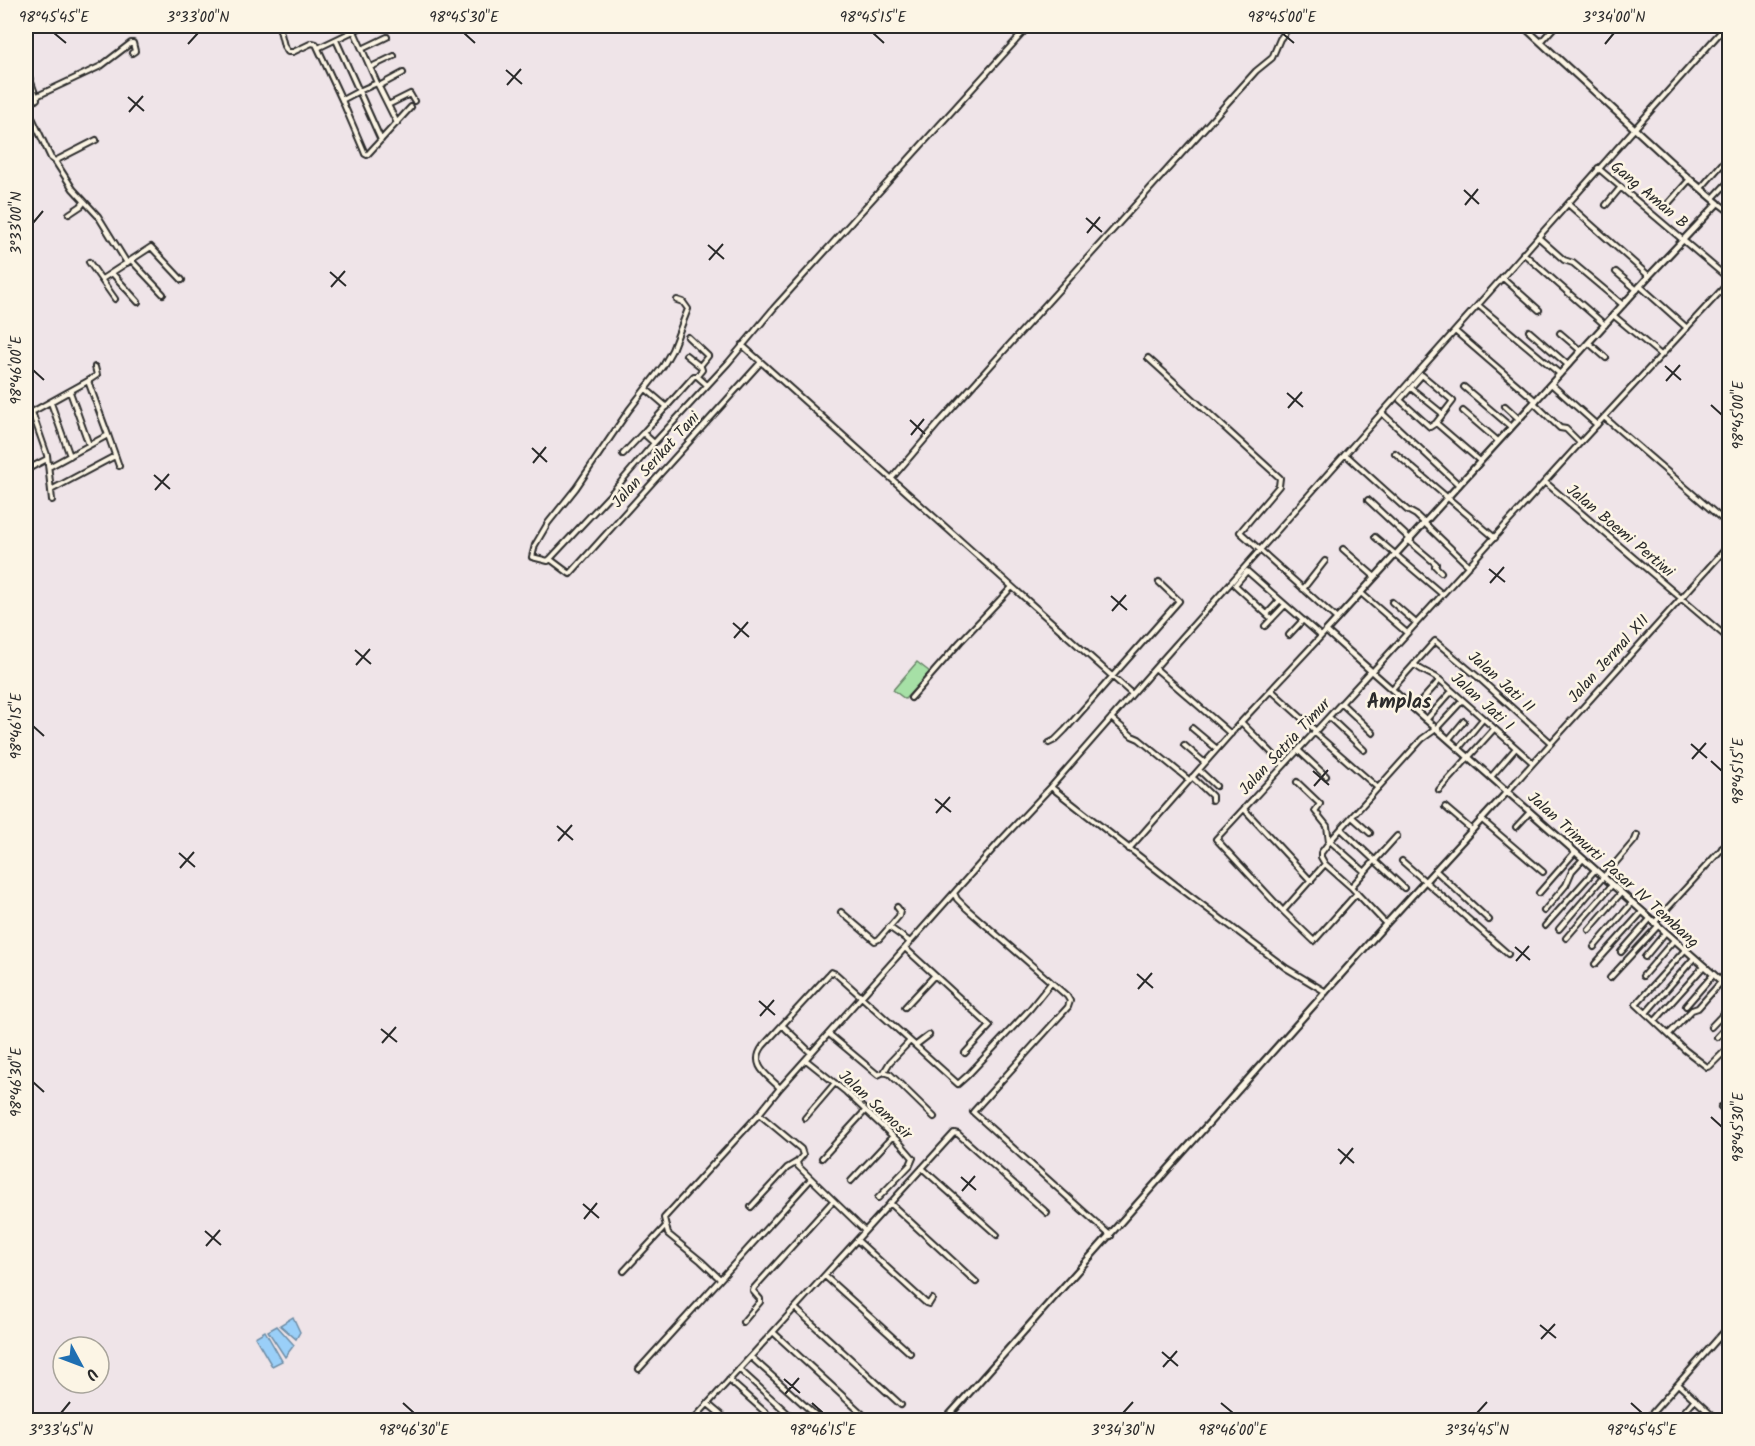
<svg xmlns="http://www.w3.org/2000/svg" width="1755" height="1446" viewBox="0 0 1755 1446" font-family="Kalam,sans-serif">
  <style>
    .green { fill: #a6e0a6; stroke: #688668; stroke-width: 1.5 }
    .water { fill: #9acff8; stroke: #6e8da6; stroke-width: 1.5 }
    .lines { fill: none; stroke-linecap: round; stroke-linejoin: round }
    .minor-casing { stroke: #2b2b2b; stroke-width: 8 }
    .tertiary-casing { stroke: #2b2b2b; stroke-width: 9 }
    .minor { stroke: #fcf5e5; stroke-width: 4 }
    .tertiary { stroke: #fcf5e5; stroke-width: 4.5 }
    .ticks { fill: none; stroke: #2b2b2b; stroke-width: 2 }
    .labels { text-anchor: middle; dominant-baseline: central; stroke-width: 5; stroke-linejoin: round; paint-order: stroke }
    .street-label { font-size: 16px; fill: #2b2b2b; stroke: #fcf5e5 }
    .quarter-label { font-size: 20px; font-weight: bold; fill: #2b2b2b; stroke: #fcf5e5 }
    .neatline { fill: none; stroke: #2b2b2b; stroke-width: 2 }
    .ticks-label { font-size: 15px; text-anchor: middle; fill: #2b2b2b }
  </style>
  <rect width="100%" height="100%" fill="#efe4e8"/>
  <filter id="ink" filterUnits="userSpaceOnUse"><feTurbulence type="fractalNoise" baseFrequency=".0167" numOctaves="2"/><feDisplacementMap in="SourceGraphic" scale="12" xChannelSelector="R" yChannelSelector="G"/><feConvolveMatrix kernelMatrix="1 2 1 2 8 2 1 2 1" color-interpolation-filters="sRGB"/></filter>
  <g filter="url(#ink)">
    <path class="green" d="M 917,662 L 930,672 L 905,699 L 893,690 Z"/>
    <path class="water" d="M 293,1317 L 300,1332 L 296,1339 L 280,1325 Z
      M 277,1326 L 294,1345 L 285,1357 L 268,1331 Z
      M 265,1331 L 282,1361 L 272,1366 L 255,1337 Z"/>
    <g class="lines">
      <defs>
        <path id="minor" d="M 279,26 L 284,46 L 288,52 L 293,52 L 312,43 L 316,44 L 342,100 L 359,91 L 381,140
          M 336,40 L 359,91 L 377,83 L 354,31
          M 1541,42 L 1555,26
          M 318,48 L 364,26
          M 362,49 L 387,37
          M 371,67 L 394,56
          M 26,68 L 37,99 L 26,108
          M 377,83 L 397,123
          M 379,86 L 403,73
          M 37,96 L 101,66 L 131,43 L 133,43 L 135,51 L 132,53
          M 342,100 L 363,149 L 365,154 L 367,155 L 411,107
          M 388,105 L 410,94 L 414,101
          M 27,107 L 51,158 L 55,161 L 73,189 L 98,216 L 127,263
          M 55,161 L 96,140
          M 1598,168 L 1730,280
          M 1701,188 L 1722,164
          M 1713,198 L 1730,180
          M 1718,203 L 1730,212
          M 1568,204 L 1649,276
          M 1606,205 L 1621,187
          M 1666,206 L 1690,179
          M 69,214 L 81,206 L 84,202
          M 1538,237 L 1564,260 L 1573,263 L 1623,305
          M 1523,253 L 1605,325
          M 131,260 L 163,294
          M 89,262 L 115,299
          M 1616,272 L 1637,290
          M 112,273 L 138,302
          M 1502,277 L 1539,310
          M 102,279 L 151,247 L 182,280
          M 1640,286 L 1687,328
          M 677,300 L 683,302 L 688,309 L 672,350 L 663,366 L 629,410 L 576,488 L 548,523 L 535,545 L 532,557 L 548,561 L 550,559 L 608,497 L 654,443 L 728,363 L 774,308 L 1029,26
          M 1478,305 L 1560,374
          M 1613,315 L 1661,355
          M 1455,331 L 1536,401
          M 1529,331 L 1568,365
          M 1560,333 L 1581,351
          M 688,337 L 708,356 L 700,366
          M 1589,343 L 1606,358
          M 742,345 L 1132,694
          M 686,355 L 701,367 L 702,370 L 697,376
          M 1148,358 L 1280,478 L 1279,486 L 1240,532 L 1337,619
          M 88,381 L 97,375 L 95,367
          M 1551,384 L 1597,425
          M 1464,387 L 1511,427
          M 1411,388 L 1443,414
          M 646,389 L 667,407
          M 70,392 L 89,445
          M 51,403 L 70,456
          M 1534,403 L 1560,428 L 1566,429 L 1580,443
          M 1505,406 L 1519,419
          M 1463,411 L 1498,441
          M 32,412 L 88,381 L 108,435 L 49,467
          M 1382,413 L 1459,485
          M 26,416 L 32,412 L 47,455 L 52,500
          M 1604,417 L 1730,526
          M 1436,423 L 1430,427 L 1400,400 L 1422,375 L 1453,401 L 1436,423 L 1480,461
          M 643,433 L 694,376 L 697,376 L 707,385
          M 108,435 L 119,466
          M 1395,453 L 1495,538
          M 623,454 L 643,433 L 654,443
          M 1345,454 L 1407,510 L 1416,515 L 1469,566
          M 26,457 L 30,468
          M 26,470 L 47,459
          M 892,478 L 938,424 L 1256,71 L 1272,58 L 1280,39 L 1290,26
          M 1545,482 L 1730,640
          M 51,490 L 115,456
          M 1368,500 L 1411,540
          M 1375,537 L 1442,594
          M 1409,541 L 1436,564 L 1435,566 L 1441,572
          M 1343,549 L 1375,577
          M 550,559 L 570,574 L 761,362
          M 1303,589 L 1325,561
          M 1361,593 L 1407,633
          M 1392,602 L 1416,623
          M 1267,614 L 1280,600
          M 1272,619 L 1235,585 L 1247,571 L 1321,636
          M 1265,626 L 1285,605
          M 1289,635 L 1303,620
          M 1414,664 C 1422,672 1431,673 1440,680 L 1532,762
          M 1155,668 L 1231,734
          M 1372,672 L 1580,443 L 1730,281
          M 1392,689 L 1435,641 L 1479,678 L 1550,742
          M 1271,690 L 1316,731
          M 911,698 L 960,642 L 1012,587
          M 1341,703 L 1373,733
          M 1414,709 L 1440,680
          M 1329,717 L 1364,750
          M 1111,718 L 1132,736 L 1139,739 L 1189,780
          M 1426,720 L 1452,691
          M 1241,722 L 1284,765
          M 1192,728 L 1217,749
          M 1314,732 L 1378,788
          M 1449,739 L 1464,721
          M 1049,743 L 1055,740 L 1065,730 L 1179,601 L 1159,582
          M 1184,745 L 1205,763
          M 1459,748 L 1483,719
          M 1298,750 L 1326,776
          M 1199,770 L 1216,786
          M 1192,777 L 1212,796 L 1212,800
          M 1491,777 L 1516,748
          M 1297,782 L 1320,804 L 1315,811 L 1327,826 L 1329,842
          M 1439,790 L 1494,729
          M 1507,792 L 1730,544
          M 1445,807 L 1472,830
          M 1244,809 L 1311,881
          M 1352,817 L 1370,833
          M 1481,819 L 1543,872
          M 1516,827 L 1529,813
          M 1341,829 L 1404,888
          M 1330,841 L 1365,872
          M 1722,848 L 1730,855
          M 1129,849 L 1241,722 L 1326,631
          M 1402,861 L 1508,954
          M 1435,870 L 1489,920
          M 1351,887 L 1397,836
          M 954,893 L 957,899 L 966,908 L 1067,996 L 1070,1001 L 1068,1007 L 973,1112 L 1111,1236
          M 1357,893 L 1314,941 L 1283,911 L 1216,839 L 1371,671
          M 1539,893 L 1575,852
          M 1283,911 L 1325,864
          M 1544,911 L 1566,885 L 1572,871 L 1583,859
          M 841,912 L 875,941 L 879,939 L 899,916 L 900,911 L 897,907
          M 1654,923 L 1730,840
          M 1386,924 L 1351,887 L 1325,864 L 1321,857 L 1321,853 L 1330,841 L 1422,739 L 1436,729 L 1462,701
          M 1545,926 L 1595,870
          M 889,927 L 910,942
          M 1559,929 L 1635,840 L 1637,835
          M 1589,930 L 1621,893
          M 1566,938 L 1612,885
          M 1594,947 L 1632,903
          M 905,948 L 990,1026 L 965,1053
          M 1685,950 L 1636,1004 L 1685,1050 L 1707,1067 L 1710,1066 L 1730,1046
          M 1621,952 L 1650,919
          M 1645,957 L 1665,933
          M 1595,964 L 1642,912
          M 1643,976 L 1674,940
          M 1610,978 L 1658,926
          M 1326,992 L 1286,968 L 1176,885 L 1051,787 L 1155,668 L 1726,26
          M 1686,1006 L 1713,975
          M 905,1007 L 934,976
          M 1646,1013 L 1694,958
          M 1655,1021 L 1704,966
          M 782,1025 L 811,1053
          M 1711,1027 L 1730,1007
          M 829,1034 L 878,1075 L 884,1072 L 890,1074 L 934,1117
          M 1669,1034 L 1692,1010 L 1698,1008 L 1721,982
          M 1717,1037 L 1730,1023
          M 916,1045 L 929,1035
          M 806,1060 L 846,1092 L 900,1143 L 913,1158 L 910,1165 L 878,1198
          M 884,1072 L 890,1062 L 910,1041
          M 780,1088 C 767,1075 749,1065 763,1046 L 831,972 L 836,974 L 958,1084 L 968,1075 L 1030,1009 L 1051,983
          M 1721,1107 L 1730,1115
          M 805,1118 L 835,1083
          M 822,1158 L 865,1111
          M 922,1168 L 997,1235
          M 851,1181 L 893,1136
          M 890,1203 L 976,1282
          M 751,1207 L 787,1168 L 797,1162
          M 865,1231 L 954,1133 L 958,1134 L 1047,1213
          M 857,1240 L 926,1303 L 929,1304 L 932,1299
          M 624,1271 L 665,1227
          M 825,1276 L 910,1353
          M 720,1279 L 701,1261 L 668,1234 L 664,1218 L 759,1114
          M 796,1309 L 901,1405
          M 743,1322 L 760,1302 L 760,1299 L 753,1291 L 754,1288 L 833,1201
          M 774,1333 L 869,1420
          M 751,1357 L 821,1420
          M 639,1369 L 811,1179
          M 739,1369 L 795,1420
          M 729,1380 L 774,1420
          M 1678,1384 L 1717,1420
          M 708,1404 L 727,1420
          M 693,1420 L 865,1231 L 798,1166 L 797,1162 L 803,1155 L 801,1149 L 759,1114 L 780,1088 L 1002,839 L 1051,787
          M 1646,1420 L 1730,1325
          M 1677,1420 L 1695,1399"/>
        <path id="tertiary" d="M 1523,26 L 1686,176 L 1718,203 L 1649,276 L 1326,631 L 1730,989
          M 945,1420 L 1386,924 L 1507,792"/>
      </defs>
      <use href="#minor" class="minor-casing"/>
      <use href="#tertiary" class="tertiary-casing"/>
      <use href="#minor" class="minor"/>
      <use href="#tertiary" class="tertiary"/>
    </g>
  </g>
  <path class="ticks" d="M 54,33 L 66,43M 464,33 L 475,43M 873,33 L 884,43M 1282,33 L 1294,43M 188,44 L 198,33M 1605,44 L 1614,33M 506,70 L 522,84M 507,85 L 521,69M 128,97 L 144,111M 129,112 L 143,96M 1464,190 L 1479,204M 1465,205 L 1478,189M 1086,218 L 1102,232M 33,223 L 43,211M 1087,233 L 1100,217M 708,245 L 724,259M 709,260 L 723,244M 330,272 L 346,286M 331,287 L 345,271M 1665,366 L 1681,380M 33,370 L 44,380M 1666,381 L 1680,365M 1287,393 L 1303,407M 1711,405 L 1722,415M 1288,408 L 1302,392M 910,420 L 925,434M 911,435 L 924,419M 532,448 L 547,462M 533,463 L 546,447M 154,475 L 170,489M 155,490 L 169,474M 1489,569 L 1505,582M 1490,583 L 1504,567M 1111,596 L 1127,610M 1112,611 L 1126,595M 733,623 L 749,637M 734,638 L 748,622M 355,650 L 371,664M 356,665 L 370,649M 33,726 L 44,736M 1691,744 L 1707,758M 1692,759 L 1706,743M 1711,761 L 1722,771M 1313,771 L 1329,785M 1314,786 L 1328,770M 935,799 L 951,812M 936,813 L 950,797M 557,826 L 573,840M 558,841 L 572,825M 179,853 L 195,867M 180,868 L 194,852M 1515,947 L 1530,960M 1516,961 L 1529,946M 1137,974 L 1153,988M 1138,989 L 1152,973M 759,1001 L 775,1015M 760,1016 L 774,1000M 381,1029 L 397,1042M 382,1043 L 396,1027M 33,1082 L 44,1092M 1711,1117 L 1722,1127M 1338,1149 L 1354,1163M 1340,1164 L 1353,1148M 961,1177 L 976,1190M 962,1191 L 975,1176M 583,1204 L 599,1218M 584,1219 L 597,1203M 205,1231 L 221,1245M 206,1246 L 220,1230M 1540,1325 L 1556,1338M 1541,1339 L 1555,1324M 1162,1352 L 1178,1366M 1163,1367 L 1177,1351M 784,1379 L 800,1393M 785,1394 L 799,1378M 403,1403 L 414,1413M 812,1403 L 823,1413M 1221,1403 L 1233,1413M 1631,1403 L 1642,1413M 61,1413 L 70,1402M 1123,1413 L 1133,1402M 1477,1413 L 1487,1402"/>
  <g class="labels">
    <g class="street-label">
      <text transform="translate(1649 195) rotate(40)">Gang Aman B</text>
      <text transform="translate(656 460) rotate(-48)">Jalan Serikat Tani</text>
      <text transform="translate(1620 531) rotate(40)">Jalan Boemi Pertiwi</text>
      <text transform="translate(1609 659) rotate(-48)">Jalan Jermal XII</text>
      <text transform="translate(1501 682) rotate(42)">Jalan Jati II</text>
      <text transform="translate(1482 702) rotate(42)">Jalan Jati I</text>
      <text transform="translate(1285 747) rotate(-47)">Jalan Satria Timur</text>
      <text transform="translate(1613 870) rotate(42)">Jalan Trimurti Pasar IV Tembang</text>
      <text transform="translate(875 1105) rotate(43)">Jalan Samosir</text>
    </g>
    <g class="quarter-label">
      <text x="1399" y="703">Amplas</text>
    </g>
  </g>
  <rect width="1755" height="1446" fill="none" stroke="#fcf5e5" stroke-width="66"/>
  <g transform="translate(81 1365) rotate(131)"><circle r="28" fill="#fcf5e5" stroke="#a8a49b" stroke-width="1.5"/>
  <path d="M0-4.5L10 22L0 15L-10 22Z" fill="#1f6fb2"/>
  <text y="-9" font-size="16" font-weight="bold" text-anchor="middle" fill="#2b2b2b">U</text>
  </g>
  <rect x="33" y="33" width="1689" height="1380" class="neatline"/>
  <g class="ticks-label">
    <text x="54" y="22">98°45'45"E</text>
    <text x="198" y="22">3°33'00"N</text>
    <text x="464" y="22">98°45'30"E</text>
    <text x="873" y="22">98°45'15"E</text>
    <text x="1282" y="22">98°45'00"E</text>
    <text x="1614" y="22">3°34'00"N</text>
    <text transform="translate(16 223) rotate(-90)" y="5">3°33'00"N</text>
    <text transform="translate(16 370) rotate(-90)" y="5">98°46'00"E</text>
    <text transform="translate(1738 415) rotate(-90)" y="5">98°45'00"E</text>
    <text transform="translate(16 726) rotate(-90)" y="5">98°46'15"E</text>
    <text transform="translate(1738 771) rotate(-90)" y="5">98°45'15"E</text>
    <text transform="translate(16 1082) rotate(-90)" y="5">98°46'30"E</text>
    <text transform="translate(1738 1127) rotate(-90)" y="5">98°45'30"E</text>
    <text x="61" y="1435">3°33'45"N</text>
    <text x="414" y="1435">98°46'30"E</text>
    <text x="823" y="1435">98°46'15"E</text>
    <text x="1123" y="1435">3°34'30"N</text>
    <text x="1233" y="1435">98°46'00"E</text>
    <text x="1477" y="1435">3°34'45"N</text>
    <text x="1642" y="1435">98°45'45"E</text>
  </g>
</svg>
